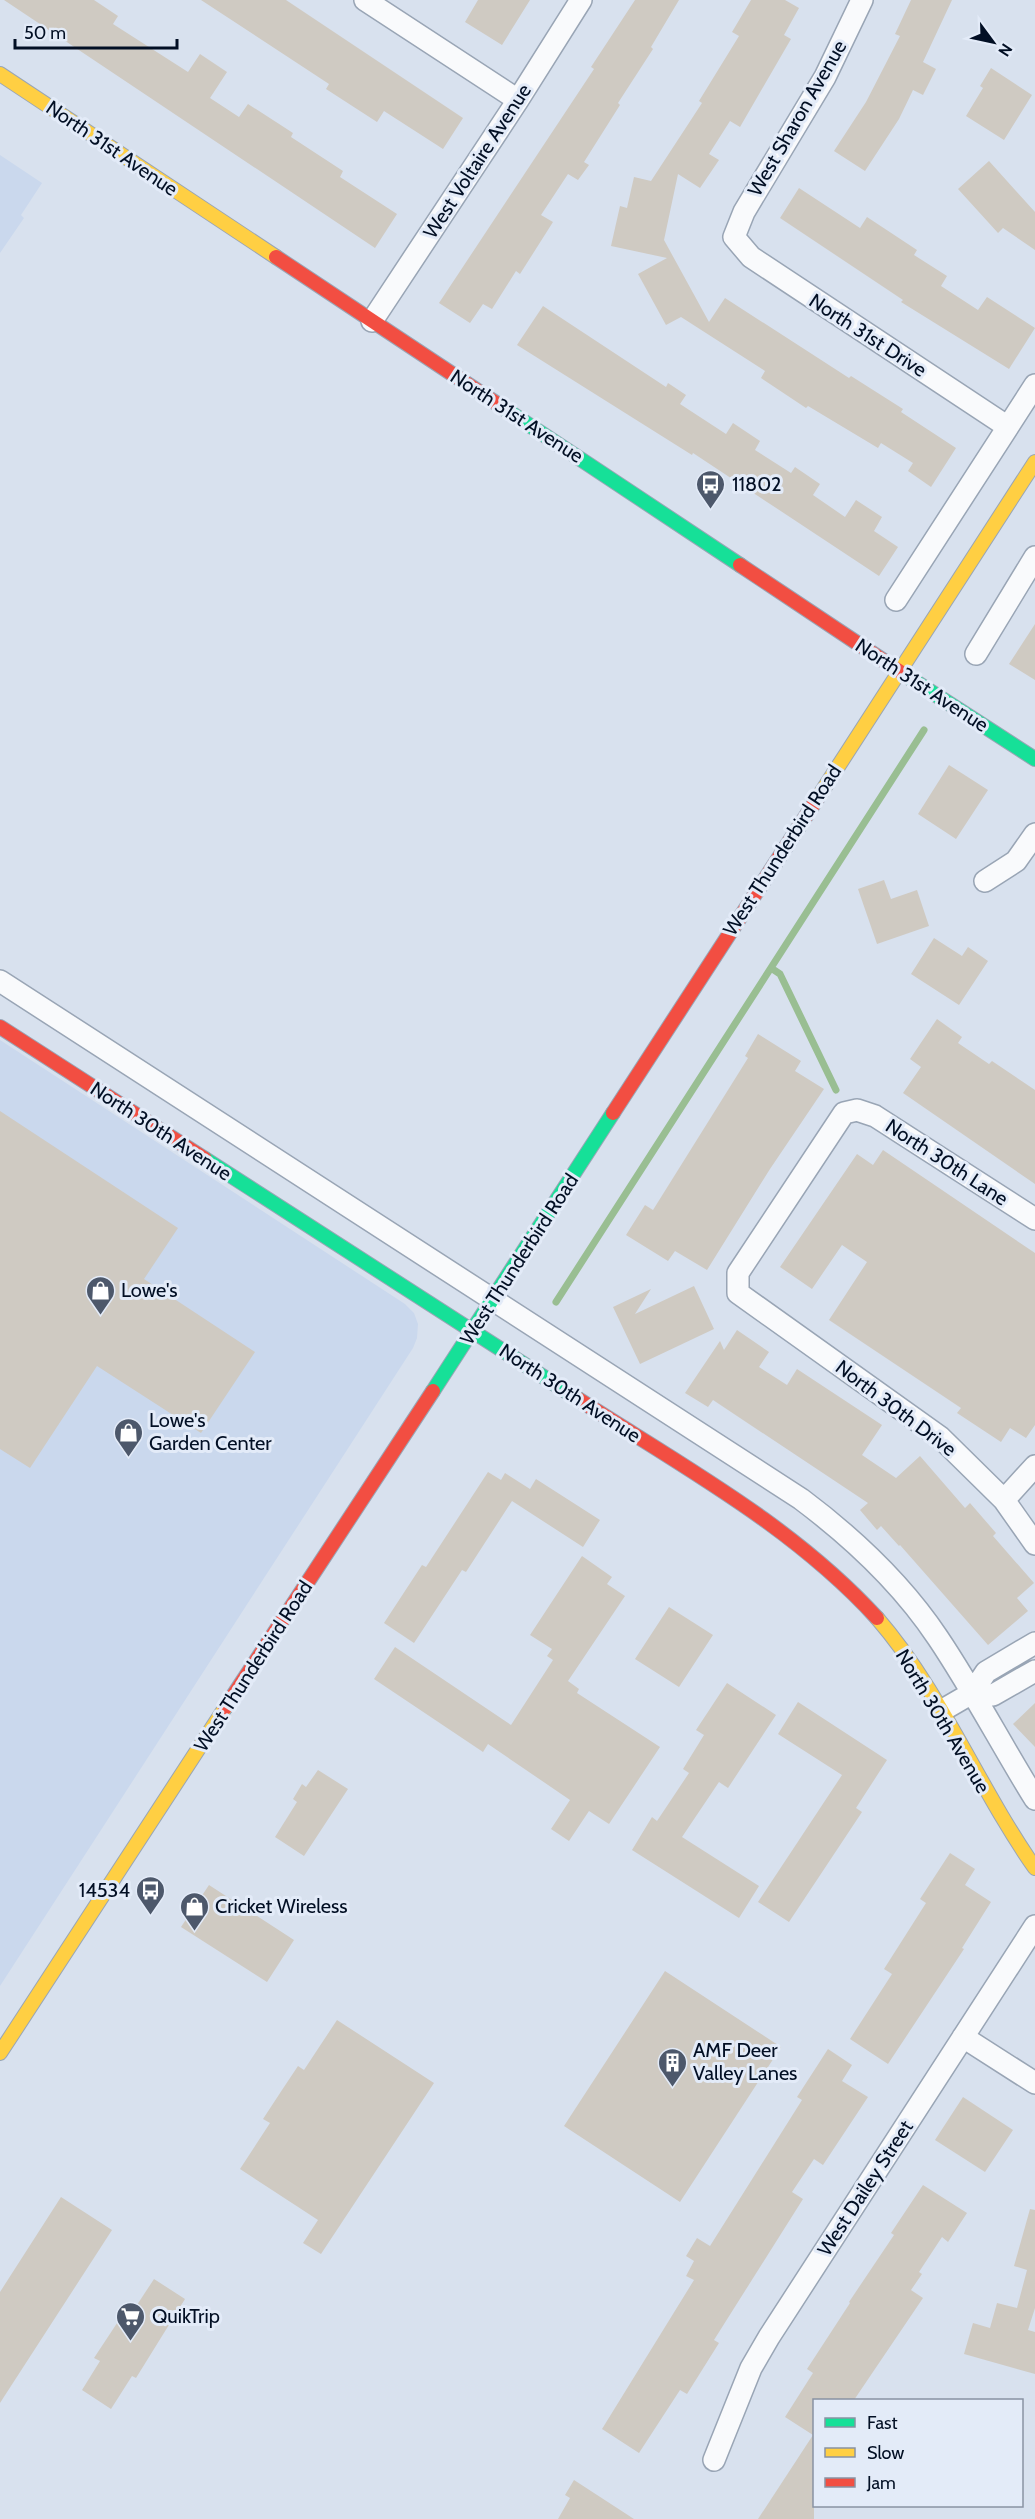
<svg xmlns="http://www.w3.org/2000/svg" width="1035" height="2519" viewBox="0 0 1035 2519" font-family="Cabin,sans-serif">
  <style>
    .built { fill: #cad8ed }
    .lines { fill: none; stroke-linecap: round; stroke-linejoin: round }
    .stream { stroke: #99be92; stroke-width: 7 }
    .building { fill: #cfcac2 }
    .street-casing { stroke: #99a5b5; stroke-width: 24 }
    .fast-casing { stroke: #99a5b5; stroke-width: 16 }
    .slow-casing { stroke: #99a5b5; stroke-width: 16 }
    .jam-casing { stroke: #99a5b5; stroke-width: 16 }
    .street { stroke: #f9fafc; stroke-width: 21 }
    .fast { stroke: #16e098; stroke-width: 14 }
    .slow { stroke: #ffcf43; stroke-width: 14 }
    .jam { stroke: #f24e42; stroke-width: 14 }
    .labels { text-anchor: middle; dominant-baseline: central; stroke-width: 6; stroke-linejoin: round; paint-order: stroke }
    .street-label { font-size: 20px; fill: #020f24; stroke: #e3ebf8 }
    .poi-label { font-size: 20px; fill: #020f24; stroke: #e3ebf8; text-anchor: start }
  </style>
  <rect width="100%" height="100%" fill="#d8e1ee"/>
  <path class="built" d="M 0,155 L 42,183 L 21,215 L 24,218 L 0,253 Z
    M 0,1040 L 405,1304 L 414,1313 L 418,1324 L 417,1338 L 413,1348 L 0,1986 Z"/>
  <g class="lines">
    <path class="stream" d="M 771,968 L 780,974 L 836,1090
      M 556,1302 L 924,730"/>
  </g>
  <path class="building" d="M 4,0 L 94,0 L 118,16 L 113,24 L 188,72 L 200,54 L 227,72 L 210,98 L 239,117 L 248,104 L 293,133 L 291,137 L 343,171 L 340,177 L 397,214 L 375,248 Z
    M 201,0 L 286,0 L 463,118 L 443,149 L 384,111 L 377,122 L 326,89 L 329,84 Z
    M 478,0 L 530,0 L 502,45 L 465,22 Z
    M 635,0 L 679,0 L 651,47 L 653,49 L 618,103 L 620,105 L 584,162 L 589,165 L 578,180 L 568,174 L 541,215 L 553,222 L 520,274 L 516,271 L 492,309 L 483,304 L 470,323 L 439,303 L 594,69 L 591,67 Z
    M 751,0 L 785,0 L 799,8 L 784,35 L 791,39 L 740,127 L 730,121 L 709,154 L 719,160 L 700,188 L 678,174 L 664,240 L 709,322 L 725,298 L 849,378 L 851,376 L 903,409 L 901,412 L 956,448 L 931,487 L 908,471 L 913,463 L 881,443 L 878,448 L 808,406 L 806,408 L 761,378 L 765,371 L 681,317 L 666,325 L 638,274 L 667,258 L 611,246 L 620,206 L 627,208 L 634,177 L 651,181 L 702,103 L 699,101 L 739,36 L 732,32 Z
    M 911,0 L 952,0 L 923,62 L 936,69 L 923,95 L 913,90 L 899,119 L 865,171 L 834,151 L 866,102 L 900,36 L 895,34 Z
    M 991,68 L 1032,95 L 1004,140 L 966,116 L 983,88 L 980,86 Z
    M 989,161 L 1035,212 L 1035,250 L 1003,228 L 998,233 L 958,189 Z
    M 799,188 L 860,228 L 867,217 L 917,250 L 914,255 L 947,276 L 941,286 L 978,310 L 987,297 L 1035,328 L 1009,369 L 901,302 L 903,300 L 780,218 Z
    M 543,306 L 666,387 L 668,383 L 686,395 L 680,404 L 726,434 L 733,423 L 760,441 L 755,450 L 791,473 L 795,467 L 820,484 L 813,495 L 845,517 L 856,500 L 882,517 L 874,531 L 898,547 L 879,576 L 693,453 L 692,455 L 517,345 Z
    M 1035,624 L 1035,680 L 1009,664 Z
    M 949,765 L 988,790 L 956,839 L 918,814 Z
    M 884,880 L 891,899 L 917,890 L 929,926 L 877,944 L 858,889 Z
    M 934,938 L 962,956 L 968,947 L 988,961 L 959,1005 L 911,974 Z
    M 937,1019 L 962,1037 L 958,1043 L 989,1064 L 992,1061 L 1035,1090 L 1035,1184 L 903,1093 L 921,1067 L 910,1059 Z
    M 758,1034 L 801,1061 L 795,1071 L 824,1089 L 770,1169 L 707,1270 L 675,1251 L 668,1261 L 626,1235 L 645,1205 L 653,1210 L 748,1058 L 745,1056 Z
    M 0,1111 L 178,1228 L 144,1279 L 255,1352 L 201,1433 L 97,1366 L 30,1468 L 0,1449 Z
    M 883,1150 L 1035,1253 L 1035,1425 L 1026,1438 L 1010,1428 L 1001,1442 L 957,1413 L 961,1408 L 829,1320 L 867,1262 L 842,1245 L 812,1289 L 780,1267 L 857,1154 L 873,1165 Z
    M 694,1286 L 714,1329 L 640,1364 L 613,1307 L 651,1289 L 635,1314 Z
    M 737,1330 L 769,1352 L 759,1367 L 787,1385 L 797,1369 L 882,1425 L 862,1455 L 896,1478 L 920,1456 L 965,1508 L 970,1503 L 996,1533 L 993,1536 L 1034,1583 L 1017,1598 L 1028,1611 L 988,1645 L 900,1545 L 899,1546 L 881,1526 L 877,1530 L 860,1510 L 868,1503 L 713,1400 L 708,1407 L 685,1393 L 720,1341 L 724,1350 Z
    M 488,1472 L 501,1480 L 505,1473 L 530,1489 L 536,1479 L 600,1520 L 583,1547 L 512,1501 L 466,1572 L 462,1570 L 414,1643 L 384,1623 L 422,1565 L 426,1567 Z
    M 582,1556 L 612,1577 L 607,1584 L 625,1596 L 568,1681 L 579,1689 L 577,1693 L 660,1747 L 609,1824 L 589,1811 L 569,1841 L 551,1829 L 570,1800 L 488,1744 L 483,1752 L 374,1679 L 395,1647 L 511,1725 L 553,1660 L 547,1656 L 552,1649 L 530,1635 Z
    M 669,1607 L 713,1635 L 679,1687 L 635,1659 Z
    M 727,1683 L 776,1715 L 728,1788 L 719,1782 L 682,1837 L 759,1886 L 739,1918 L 632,1850 L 652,1817 L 657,1821 L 689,1773 L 683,1769 L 704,1735 L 696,1730 Z
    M 798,1702 L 887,1760 L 856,1808 L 862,1812 L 789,1922 L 758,1902 L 842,1775 L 778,1734 Z
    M 1035,1703 L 1035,1747 L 1013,1724 Z
    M 318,1770 L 348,1789 L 304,1856 L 275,1837 L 297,1802 L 293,1799 L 302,1784 L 306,1787 Z
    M 950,1853 L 975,1869 L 965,1885 L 991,1902 L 962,1948 L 964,1949 L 888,2064 L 850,2039 L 892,1974 L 884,1969 L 926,1903 L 920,1899 Z
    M 209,1885 L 294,1940 L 267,1982 L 181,1927 Z
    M 665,1971 L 781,2047 L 680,2202 L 564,2126 Z
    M 337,2020 L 434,2083 L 321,2254 L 303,2243 L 318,2220 L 240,2169 L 270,2123 L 263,2119 L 282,2090 L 298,2066 L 304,2070 Z
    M 828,2049 L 852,2065 L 842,2081 L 868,2097 L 823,2165 L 814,2159 L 792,2192 L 803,2199 L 714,2340 L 719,2343 L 687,2394 L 680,2390 L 639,2453 L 602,2429 L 694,2280 L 686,2276 L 694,2261 L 686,2256 L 697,2238 L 710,2246 L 802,2100 L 797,2097 Z
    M 963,2097 L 1013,2130 L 985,2172 L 935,2140 Z
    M 923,2185 L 967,2213 L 948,2242 L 942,2237 L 919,2272 L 922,2274 L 911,2290 L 923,2298 L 854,2400 L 814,2400 L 814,2519 L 758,2519 L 813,2435 L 785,2417 L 813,2373 L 807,2369 L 850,2303 L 849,2302 L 894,2235 L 891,2233 Z
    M 61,2197 L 112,2230 L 0,2403 L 0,2292 Z
    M 1030,2209 L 1035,2210 L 1035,2308 L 1028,2330 L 1035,2332 L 1035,2374 L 964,2354 L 973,2323 L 990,2328 L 997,2303 L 1017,2308 L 1027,2270 L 1014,2266 Z
    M 154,2279 L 185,2299 L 136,2378 L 132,2376 L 111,2409 L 82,2390 L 100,2361 L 94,2358 L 127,2308 L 133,2311 Z
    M 574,2480 L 634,2519 L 558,2519 L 570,2498 L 565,2495 Z"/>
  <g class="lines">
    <defs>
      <path id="street" d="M 365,0 L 518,100
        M 862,0 L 825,77 L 744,212 L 734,237 L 751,257 L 1008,427
        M 372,321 L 518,100 L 581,0
        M 896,600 L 1035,385
        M 976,654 L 1035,557
        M 985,881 L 1016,861 L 1035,834
        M 0,981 L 801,1499 C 853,1538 902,1584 938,1638 C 973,1690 1002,1746 1035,1799
        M 1035,1219 L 875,1116 L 857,1110 L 844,1113 L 738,1273 L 738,1293 L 940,1437 L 1004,1500 L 1035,1544
        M 1004,1500 L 1035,1466
        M 972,1693 L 993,1695 L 1035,1671
        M 941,1711 L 972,1693 L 986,1672 L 1035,1643
        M 963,2037 L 1035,2083
        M 714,2460 L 751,2368 L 769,2337 L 1035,1926"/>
      <path id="fast" d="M 502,407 L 740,565
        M 902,673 L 1035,759
        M 205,1159 L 578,1399
        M 433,1391 L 613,1113"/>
      <path id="slow" d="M 0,74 L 276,257
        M 819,796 L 1035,462
        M 877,1618 C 942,1693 978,1787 1035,1868
        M 0,2053 L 225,1708"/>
      <path id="jam" d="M 276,257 L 502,407
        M 740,565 L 902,673
        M 0,1027 L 205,1159
        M 613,1113 L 819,796
        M 578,1399 C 682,1466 793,1526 877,1618
        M 225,1708 L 433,1391"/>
    </defs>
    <use href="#street" class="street-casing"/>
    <use href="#fast" class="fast-casing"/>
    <use href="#slow" class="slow-casing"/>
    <use href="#jam" class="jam-casing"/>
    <use href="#street" class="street"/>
    <use href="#fast" class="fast"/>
    <use href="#slow" class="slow"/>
    <use href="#jam" class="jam"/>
  </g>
  <defs>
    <symbol id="bus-pin" viewBox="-11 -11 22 30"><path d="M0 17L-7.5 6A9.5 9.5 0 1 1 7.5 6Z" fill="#4d586b" stroke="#e3ebf8"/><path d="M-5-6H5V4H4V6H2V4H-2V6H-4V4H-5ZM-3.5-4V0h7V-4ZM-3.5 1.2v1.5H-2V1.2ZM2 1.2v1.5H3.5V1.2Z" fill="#fff"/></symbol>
    <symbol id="shop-pin" viewBox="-11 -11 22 30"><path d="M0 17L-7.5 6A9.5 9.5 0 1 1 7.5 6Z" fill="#4d586b" stroke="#e3ebf8"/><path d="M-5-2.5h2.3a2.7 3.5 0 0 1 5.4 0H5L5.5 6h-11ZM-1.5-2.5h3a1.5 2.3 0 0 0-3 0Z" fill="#fff"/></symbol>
    <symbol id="building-pin" viewBox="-11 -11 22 30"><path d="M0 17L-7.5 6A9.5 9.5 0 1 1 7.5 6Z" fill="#4d586b" stroke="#e3ebf8"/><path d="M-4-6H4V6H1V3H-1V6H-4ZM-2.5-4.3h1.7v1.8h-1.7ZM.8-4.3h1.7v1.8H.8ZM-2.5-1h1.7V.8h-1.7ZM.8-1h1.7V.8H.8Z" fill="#fff"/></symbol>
    <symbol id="supermarket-pin" viewBox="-11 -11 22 30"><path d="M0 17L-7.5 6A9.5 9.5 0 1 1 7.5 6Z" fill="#4d586b" stroke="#e3ebf8"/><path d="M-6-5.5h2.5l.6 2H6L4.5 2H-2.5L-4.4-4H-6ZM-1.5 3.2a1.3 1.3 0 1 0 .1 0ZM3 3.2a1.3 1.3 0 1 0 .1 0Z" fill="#fff"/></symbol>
  </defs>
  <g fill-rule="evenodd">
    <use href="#bus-pin" x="694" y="468" width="33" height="45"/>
    <use href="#shop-pin" x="84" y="1274" width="33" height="45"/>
    <use href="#shop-pin" x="112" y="1416" width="33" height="45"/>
    <use href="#bus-pin" x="134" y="1874" width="33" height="45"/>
    <use href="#shop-pin" x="178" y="1890" width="33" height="45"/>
    <use href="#building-pin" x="656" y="2046" width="33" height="45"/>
    <use href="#supermarket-pin" x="114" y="2300" width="33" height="45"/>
  </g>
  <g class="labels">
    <g class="street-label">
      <text transform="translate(797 118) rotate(-60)">West Sharon Avenue</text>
      <text transform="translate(112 148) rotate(34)">North 31st Avenue</text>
      <text transform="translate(477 161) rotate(-57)">West Voltaire Avenue</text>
      <text transform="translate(868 335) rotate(33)">North 31st Drive</text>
      <text transform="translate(517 416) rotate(33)">North 31st Avenue</text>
      <text transform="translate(922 685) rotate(33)">North 31st Avenue</text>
      <text transform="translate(782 850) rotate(-57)">West Thunderbird Road</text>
      <text transform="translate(161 1131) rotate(33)">North 30th Avenue</text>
      <text transform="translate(947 1162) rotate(33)">North 30th Lane</text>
      <text transform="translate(519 1259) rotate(-57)">West Thunderbird Road</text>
      <text transform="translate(570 1393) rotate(33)">North 30th Avenue</text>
      <text transform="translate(896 1408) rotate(37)">North 30th Drive</text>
      <text transform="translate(253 1666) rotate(-57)">West Thunderbird Road</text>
      <text transform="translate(943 1721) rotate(59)">North 30th Avenue</text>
      <text transform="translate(865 2188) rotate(-57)">West Dailey Street</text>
    </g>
    <g class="poi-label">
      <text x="732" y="484">11802</text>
      <text x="121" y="1290">Lowe's</text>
      <text x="149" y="1420">Lowe's<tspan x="149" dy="23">Garden Center</tspan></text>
      <text x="130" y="1890" text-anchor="end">14534</text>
      <text x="215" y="1906">Cricket Wireless</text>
      <text x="693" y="2050">AMF Deer<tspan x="693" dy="23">Valley Lanes</tspan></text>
      <text x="152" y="2316">QuikTrip</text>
    </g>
  </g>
  <rect x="813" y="2399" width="210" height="108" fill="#e3ebf8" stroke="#8993a3" stroke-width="1.5"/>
  <rect x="825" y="2418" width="30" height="9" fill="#16e098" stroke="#8993a3" stroke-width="1.5"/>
  <text x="867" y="2429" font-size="18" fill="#020f24">Fast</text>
  <rect x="825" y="2448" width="30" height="9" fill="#ffcf43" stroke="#8993a3" stroke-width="1.5"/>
  <text x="867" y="2459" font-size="18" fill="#020f24">Slow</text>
  <rect x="825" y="2478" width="30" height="9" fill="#f24e42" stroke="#8993a3" stroke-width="1.5"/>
  <text x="867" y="2489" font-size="18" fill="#020f24">Jam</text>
  <g transform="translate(993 42) rotate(123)" stroke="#e3ebf8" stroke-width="4.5" paint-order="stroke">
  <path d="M0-4.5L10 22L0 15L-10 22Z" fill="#020f24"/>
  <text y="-9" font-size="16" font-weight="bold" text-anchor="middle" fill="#020f24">N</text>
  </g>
  <path d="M15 39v9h162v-9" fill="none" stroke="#020f24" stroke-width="3"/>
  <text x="24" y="39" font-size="18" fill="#020f24" stroke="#e3ebf8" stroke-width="4.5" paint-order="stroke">50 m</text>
</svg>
